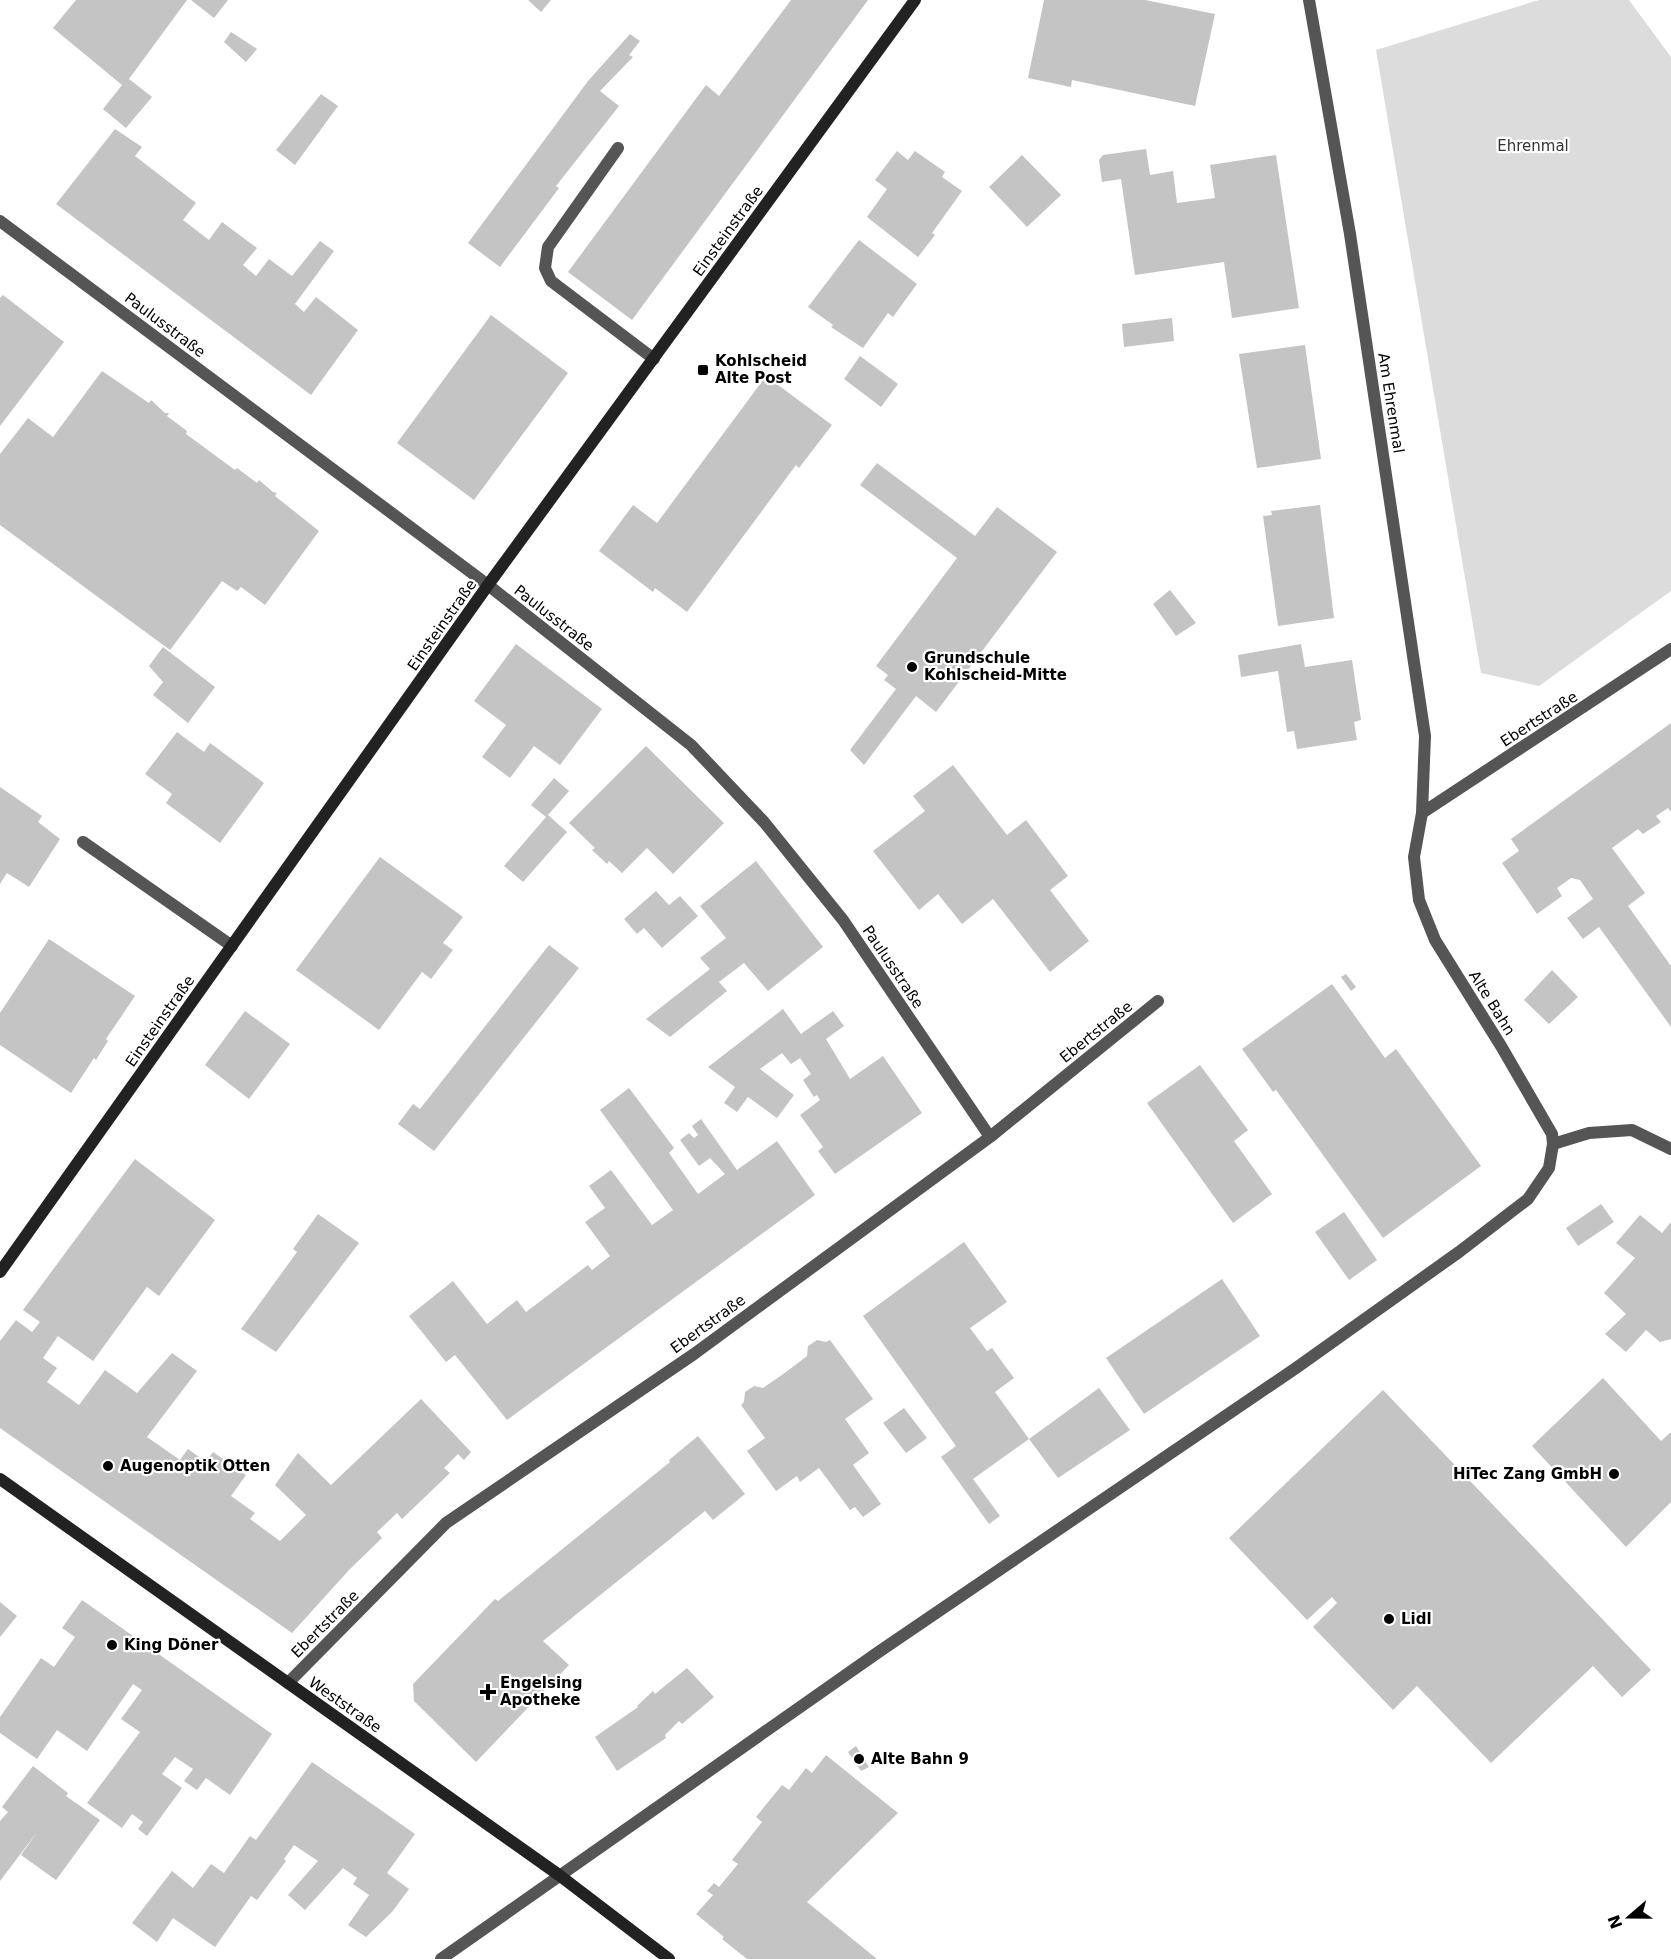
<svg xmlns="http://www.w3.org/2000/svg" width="1671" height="1959" viewBox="0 0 1671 1959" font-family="'DejaVu Sans',sans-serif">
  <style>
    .green { fill: #dcdcdc }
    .building { fill: #c4c4c4 }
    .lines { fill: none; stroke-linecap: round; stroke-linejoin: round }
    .service { stroke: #555; stroke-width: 12 }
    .minor { stroke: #555; stroke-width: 12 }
    .secondary { stroke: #222; stroke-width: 12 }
    .poi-dot { fill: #000; stroke: #fff; stroke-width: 2 }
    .labels { text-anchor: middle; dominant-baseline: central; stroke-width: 4.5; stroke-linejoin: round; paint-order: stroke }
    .park-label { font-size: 15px; fill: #333; stroke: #fff }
    .street-label { font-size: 15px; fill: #000; stroke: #fff }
    .poi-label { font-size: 15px; font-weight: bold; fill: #000; stroke: #fff; text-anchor: start }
  </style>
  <rect width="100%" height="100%" fill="#fff"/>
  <path class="green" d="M 1539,0 L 1629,0 L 1671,57 L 1671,591 L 1539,686 L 1481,673 L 1376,50 Z"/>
  <path class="building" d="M 76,0 L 187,0 L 129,79 L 152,97 L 126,128 L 103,109 L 122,85 L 53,28 Z
    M 191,0 L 228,0 L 214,18 Z
    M 528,0 L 551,0 L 541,12 Z
    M 791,0 L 868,0 L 632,320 L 568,272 L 706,85 L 719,96 Z
    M 1044,0 L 1145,0 L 1215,14 L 1195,106 L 1072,80 L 1071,87 L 1028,78 Z
    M 231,32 L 257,49 L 246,62 L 224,42 Z
    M 630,34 L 640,41 L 629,55 L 633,57 L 600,91 L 619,106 L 556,186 L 559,188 L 500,267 L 468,243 L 588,81 Z
    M 321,94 L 338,106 L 295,165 L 276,150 Z
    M 115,129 L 142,147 L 135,156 L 196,203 L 183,220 L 209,240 L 222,222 L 257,248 L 243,265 L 256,276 L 269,259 L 292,276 L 320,241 L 334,251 L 295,304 L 304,312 L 316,297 L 358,330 L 311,395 L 56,204 Z
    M 1146,149 L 1150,175 L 1173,171 L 1177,203 L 1215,198 L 1210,165 L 1276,155 L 1299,308 L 1232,318 L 1224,262 L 1135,275 L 1121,179 L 1102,182 L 1099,160 L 1103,155 Z
    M 897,151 L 908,160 L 915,151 L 945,172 L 942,177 L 962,191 L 932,233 L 935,235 L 918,257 L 867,217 L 887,189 L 875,180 Z
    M 1022,155 L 1061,195 L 1027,227 L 989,187 Z
    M 859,240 L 917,284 L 893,317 L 888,313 L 863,348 L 831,327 L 833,325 L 808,307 Z
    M 3,295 L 64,342 L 0,426 L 0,298 Z
    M 491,315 L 568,373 L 474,500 L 397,443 Z
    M 1172,318 L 1174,341 L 1124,347 L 1122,324 Z
    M 1305,345 L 1321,459 L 1257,468 L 1239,354 Z
    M 860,356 L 898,384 L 881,407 L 844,379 Z
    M 102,371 L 149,403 L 151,400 L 165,413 L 169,413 L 167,416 L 187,431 L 186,434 L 235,470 L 237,468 L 257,483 L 259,480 L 273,492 L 277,493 L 275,496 L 319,531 L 265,605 L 241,587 L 237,591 L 222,581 L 170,650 L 0,525 L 0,454 L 28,418 L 53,437 Z
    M 766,376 L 832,425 L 799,468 L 796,465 L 687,612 L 655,588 L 653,592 L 599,551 L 633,505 L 657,523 Z
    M 877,463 L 975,536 L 997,507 L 1057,552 L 936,712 L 916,696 L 864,765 L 850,750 L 896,689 L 884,680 L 888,675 L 876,666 L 957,558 L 860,485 Z
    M 1320,505 L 1334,618 L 1278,626 L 1263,516 L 1272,515 L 1271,511 Z
    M 1170,590 L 1196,623 L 1176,636 L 1153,604 Z
    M 516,644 L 602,709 L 560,765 L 534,746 L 510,778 L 482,757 L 506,725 L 474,701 Z
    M 1301,644 L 1305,667 L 1352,660 L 1361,720 L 1354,722 L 1357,740 L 1297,749 L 1294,731 L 1287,732 L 1278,671 L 1241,677 L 1238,655 Z
    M 163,647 L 215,687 L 188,723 L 153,695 L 163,682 L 149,666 Z
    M 1671,723 L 1671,812 L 1668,808 L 1656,816 L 1661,822 L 1643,834 L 1638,829 L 1612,848 L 1645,893 L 1628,906 L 1671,966 L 1671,1027 L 1599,927 L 1583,939 L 1567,918 L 1593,899 L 1580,880 L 1571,878 L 1557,888 L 1562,896 L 1537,914 L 1502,863 L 1519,851 L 1511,839 Z
    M 177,732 L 204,752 L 210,743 L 264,783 L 220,843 L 166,803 L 172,794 L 145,774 Z
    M 646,746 L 724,823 L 673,874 L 647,848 L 622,873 L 609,861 L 607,864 L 592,850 L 595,848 L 569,823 Z
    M 953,765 L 1007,835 L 1026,820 L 1068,876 L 1050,890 L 1089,941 L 1050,972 L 993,899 L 962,924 L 938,894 L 919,910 L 873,851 L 925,811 L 913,796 Z
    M 554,778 L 569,791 L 548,815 L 567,832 L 523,882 L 504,866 L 546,817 L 531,805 Z
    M 0,787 L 42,816 L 38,822 L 60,839 L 29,887 L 7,873 L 0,884 Z
    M 380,857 L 463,917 L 443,943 L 453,950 L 431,979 L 422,972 L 379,1030 L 296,970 Z
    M 756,861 L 823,947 L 768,991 L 744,963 L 719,982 L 727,991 L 670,1037 L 646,1019 L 710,969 L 700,958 L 726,938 L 700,906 Z
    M 656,891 L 669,905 L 680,896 L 698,916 L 662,948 L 644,928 L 637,934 L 624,919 Z
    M 49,939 L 135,996 L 106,1039 L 108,1041 L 96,1060 L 94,1058 L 71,1093 L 0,1045 L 0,1013 Z
    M 549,945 L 579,968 L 434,1151 L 398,1124 L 413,1104 L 420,1109 Z
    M 1552,970 L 1578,997 L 1549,1024 L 1524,1000 Z
    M 1346,974 L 1356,987 L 1351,991 L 1341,977 Z
    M 1332,984 L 1385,1058 L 1396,1049 L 1481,1166 L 1383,1238 L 1276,1090 L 1273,1092 L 1242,1049 Z
    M 783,1009 L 801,1034 L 833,1011 L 844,1026 L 826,1039 L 850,1079 L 883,1056 L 922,1113 L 835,1174 L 818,1151 L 823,1147 L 800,1115 L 820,1100 L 817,1095 L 814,1097 L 803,1080 L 811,1074 L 800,1058 L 791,1064 L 782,1053 L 760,1069 L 794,1095 L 777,1118 L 748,1097 L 737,1112 L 724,1103 L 735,1087 L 708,1067 Z
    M 245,1011 L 290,1044 L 249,1099 L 205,1065 Z
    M 1200,1065 L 1248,1130 L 1234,1141 L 1272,1194 L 1233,1223 L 1147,1103 Z
    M 629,1088 L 674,1148 L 669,1153 L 698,1194 L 725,1174 L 710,1158 L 699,1166 L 680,1140 L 689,1133 L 694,1138 L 698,1135 L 692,1126 L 701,1119 L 737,1170 L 777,1141 L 815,1195 L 507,1420 L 455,1355 L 446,1362 L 409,1316 L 453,1281 L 487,1324 L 517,1300 L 526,1312 L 588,1265 L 592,1270 L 610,1256 L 585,1222 L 605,1208 L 589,1186 L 611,1170 L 652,1225 L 673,1210 L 600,1110 Z
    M 135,1159 L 215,1220 L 159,1296 L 147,1287 L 93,1361 L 58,1336 L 43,1358 L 57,1368 L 47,1382 L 79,1405 L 105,1370 L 137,1393 L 172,1353 L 197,1371 L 147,1437 L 180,1460 L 188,1449 L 206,1462 L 213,1452 L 246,1475 L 231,1496 L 255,1513 L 250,1519 L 280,1541 L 306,1515 L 275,1485 L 298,1453 L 331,1485 L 421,1399 L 471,1452 L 464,1460 L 458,1454 L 444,1468 L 450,1473 L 402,1519 L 397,1513 L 377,1532 L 382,1538 L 349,1570 L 292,1633 L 0,1428 L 0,1341 L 16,1320 L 32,1332 L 40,1322 L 23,1310 Z
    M 1601,1204 L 1614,1222 L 1578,1246 L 1566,1228 Z
    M 1344,1212 L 1377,1260 L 1349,1280 L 1315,1232 Z
    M 318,1214 L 359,1243 L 276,1352 L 241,1329 L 297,1252 L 293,1249 Z
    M 1640,1215 L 1662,1233 L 1671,1222 L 1671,1339 L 1660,1342 L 1646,1330 L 1626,1352 L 1605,1334 L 1626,1314 L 1604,1293 L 1635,1258 L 1616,1243 Z
    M 964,1242 L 1007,1302 L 970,1328 L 987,1351 L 992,1348 L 1014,1378 L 995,1392 L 1029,1439 L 973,1479 L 1000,1516 L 989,1524 L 941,1457 L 956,1446 L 863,1316 Z
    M 1222,1279 L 1260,1336 L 1144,1414 L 1106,1358 Z
    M 817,1340 L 826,1342 L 830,1340 L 873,1399 L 845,1419 L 869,1453 L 853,1465 L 881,1504 L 863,1517 L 855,1507 L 850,1510 L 819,1468 L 800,1482 L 797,1476 L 776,1491 L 747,1451 L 765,1438 L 741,1405 L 744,1402 L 745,1392 L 754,1386 L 763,1388 L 786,1372 L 807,1356 L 808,1346 Z
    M 1603,1378 L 1661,1441 L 1671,1432 L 1671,1502 L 1626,1547 L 1532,1446 Z
    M 1099,1388 L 1130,1430 L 1058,1478 L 1029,1439 Z
    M 1383,1390 L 1651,1670 L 1622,1697 L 1593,1666 L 1491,1763 L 1417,1686 L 1393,1710 L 1313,1627 L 1337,1603 L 1332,1597 L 1307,1620 L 1229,1538 Z
    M 904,1408 L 927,1438 L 906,1453 L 883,1423 Z
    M 698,1436 L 745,1494 L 713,1520 L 705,1511 L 543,1641 L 569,1665 L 476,1762 L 414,1701 L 413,1684 L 495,1599 L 498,1601 L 670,1462 L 669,1460 Z
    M 82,1600 L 272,1734 L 230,1795 L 206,1778 L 197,1790 L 184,1781 L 193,1769 L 175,1757 L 162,1774 L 182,1788 L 147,1836 L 138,1829 L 143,1822 L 132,1814 L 122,1828 L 87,1803 L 140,1732 L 121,1719 L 142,1690 L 133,1684 L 87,1751 L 57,1730 L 37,1759 L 0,1733 L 0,1717 L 41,1658 L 54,1667 L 75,1637 L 62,1628 Z
    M 0,1602 L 17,1616 L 0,1637 Z
    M 687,1668 L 714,1697 L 682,1724 L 679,1721 L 665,1735 L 666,1738 L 617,1771 L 595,1737 L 638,1707 L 637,1706 L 653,1691 L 655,1694 Z
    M 856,1746 L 869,1767 L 861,1771 L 848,1752 Z
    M 826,1755 L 898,1813 L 807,1902 L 877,1959 L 747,1959 L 722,1939 L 724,1937 L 696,1914 L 713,1895 L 707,1891 L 714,1883 L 719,1887 L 738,1864 L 732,1860 L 762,1822 L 756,1817 L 782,1785 L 789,1790 L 806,1768 L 812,1773 Z
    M 312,1762 L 415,1834 L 387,1873 L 409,1889 L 392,1912 L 366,1937 L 348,1925 L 369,1895 L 353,1884 L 357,1878 L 343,1868 L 305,1910 L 288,1895 L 318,1861 L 294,1845 L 284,1859 L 286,1861 L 257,1900 L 251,1896 L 215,1947 L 173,1918 L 157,1942 L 132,1923 L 172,1871 L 193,1888 L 211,1864 L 224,1873 L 250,1836 L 256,1840 Z
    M 33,1766 L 68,1793 L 66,1796 L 100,1820 L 56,1880 L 21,1855 L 38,1831 L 0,1881 L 0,1821 L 8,1812 L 2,1807 Z"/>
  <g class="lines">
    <path class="service" d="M 618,148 L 548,247 L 545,268 L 551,281 L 654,359
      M 83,842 L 232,946
      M 1553,1144 L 1589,1133 L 1632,1130 L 1671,1149"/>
    <path class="minor" d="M 0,221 L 488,585 L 691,745 L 764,822 L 843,920 L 990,1137
      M 1422,813 L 1671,649
      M 288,1683 L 446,1523 L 694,1354 L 990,1137 L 1158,1001
      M 441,1959 L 880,1651 L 1296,1368 L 1459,1252 L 1528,1199 L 1549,1168 L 1553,1144 L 1552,1134 L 1501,1046 L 1435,940 L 1419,900 L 1414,857 L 1422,813 L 1425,736 L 1350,234 L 1309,0"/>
    <path class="secondary" d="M 0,1272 L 488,585 L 915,0
      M 0,1479 L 559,1875 L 669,1959"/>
  </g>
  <g class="poi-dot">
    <rect x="697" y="364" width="12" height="12" rx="3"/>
    <circle cx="912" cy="667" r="6"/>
    <circle cx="108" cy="1466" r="6"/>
    <circle cx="1614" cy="1474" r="6"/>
    <circle cx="1389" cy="1619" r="6"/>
    <circle cx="112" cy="1645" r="6"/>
    <path d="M485 1683h6v6h6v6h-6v6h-6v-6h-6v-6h6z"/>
    <circle cx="859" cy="1759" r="6"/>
  </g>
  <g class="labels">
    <g class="park-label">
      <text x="1533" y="146">Ehrenmal</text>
    </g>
    <g class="street-label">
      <text transform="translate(728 231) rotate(-54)">Einsteinstraße</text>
      <text transform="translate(165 325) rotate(37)">Paulusstraße</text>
      <text transform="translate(1391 403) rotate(81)">Am Ehrenmal</text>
      <text transform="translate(554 618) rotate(38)">Paulusstraße</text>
      <text transform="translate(442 625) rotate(-55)">Einsteinstraße</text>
      <text transform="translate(1539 719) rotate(-33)">Ebertstraße</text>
      <text transform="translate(893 967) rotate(56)">Paulusstraße</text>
      <text transform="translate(1492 1003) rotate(58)">Alte Bahn</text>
      <text transform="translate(160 1021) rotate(-55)">Einsteinstraße</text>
      <text transform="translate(1096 1032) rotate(-39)">Ebertstraße</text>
      <text transform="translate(708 1324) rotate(-36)">Ebertstraße</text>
      <text transform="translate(325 1624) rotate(-45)">Ebertstraße</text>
      <text transform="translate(345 1705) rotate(35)">Weststraße</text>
    </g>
    <g class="poi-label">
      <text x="715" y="361">Kohlscheid<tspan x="715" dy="17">Alte Post</tspan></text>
      <text x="924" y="658">Grundschule<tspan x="924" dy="17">Kohlscheid-Mitte</tspan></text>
      <text x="120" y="1466">Augenoptik Otten</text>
      <text x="1602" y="1474" text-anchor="end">HiTec Zang GmbH</text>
      <text x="1401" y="1619">Lidl</text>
      <text x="124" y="1645">King Döner</text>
      <text x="500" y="1683">Engelsing<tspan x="500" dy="17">Apotheke</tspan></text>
      <text x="871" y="1759">Alte Bahn 9</text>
    </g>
  </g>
  <g transform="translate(1629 1917) rotate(250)" stroke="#ffffff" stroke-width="4.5" paint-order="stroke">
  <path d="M0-4.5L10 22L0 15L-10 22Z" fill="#000000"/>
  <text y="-9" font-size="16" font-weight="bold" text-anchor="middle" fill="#000000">N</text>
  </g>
</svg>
